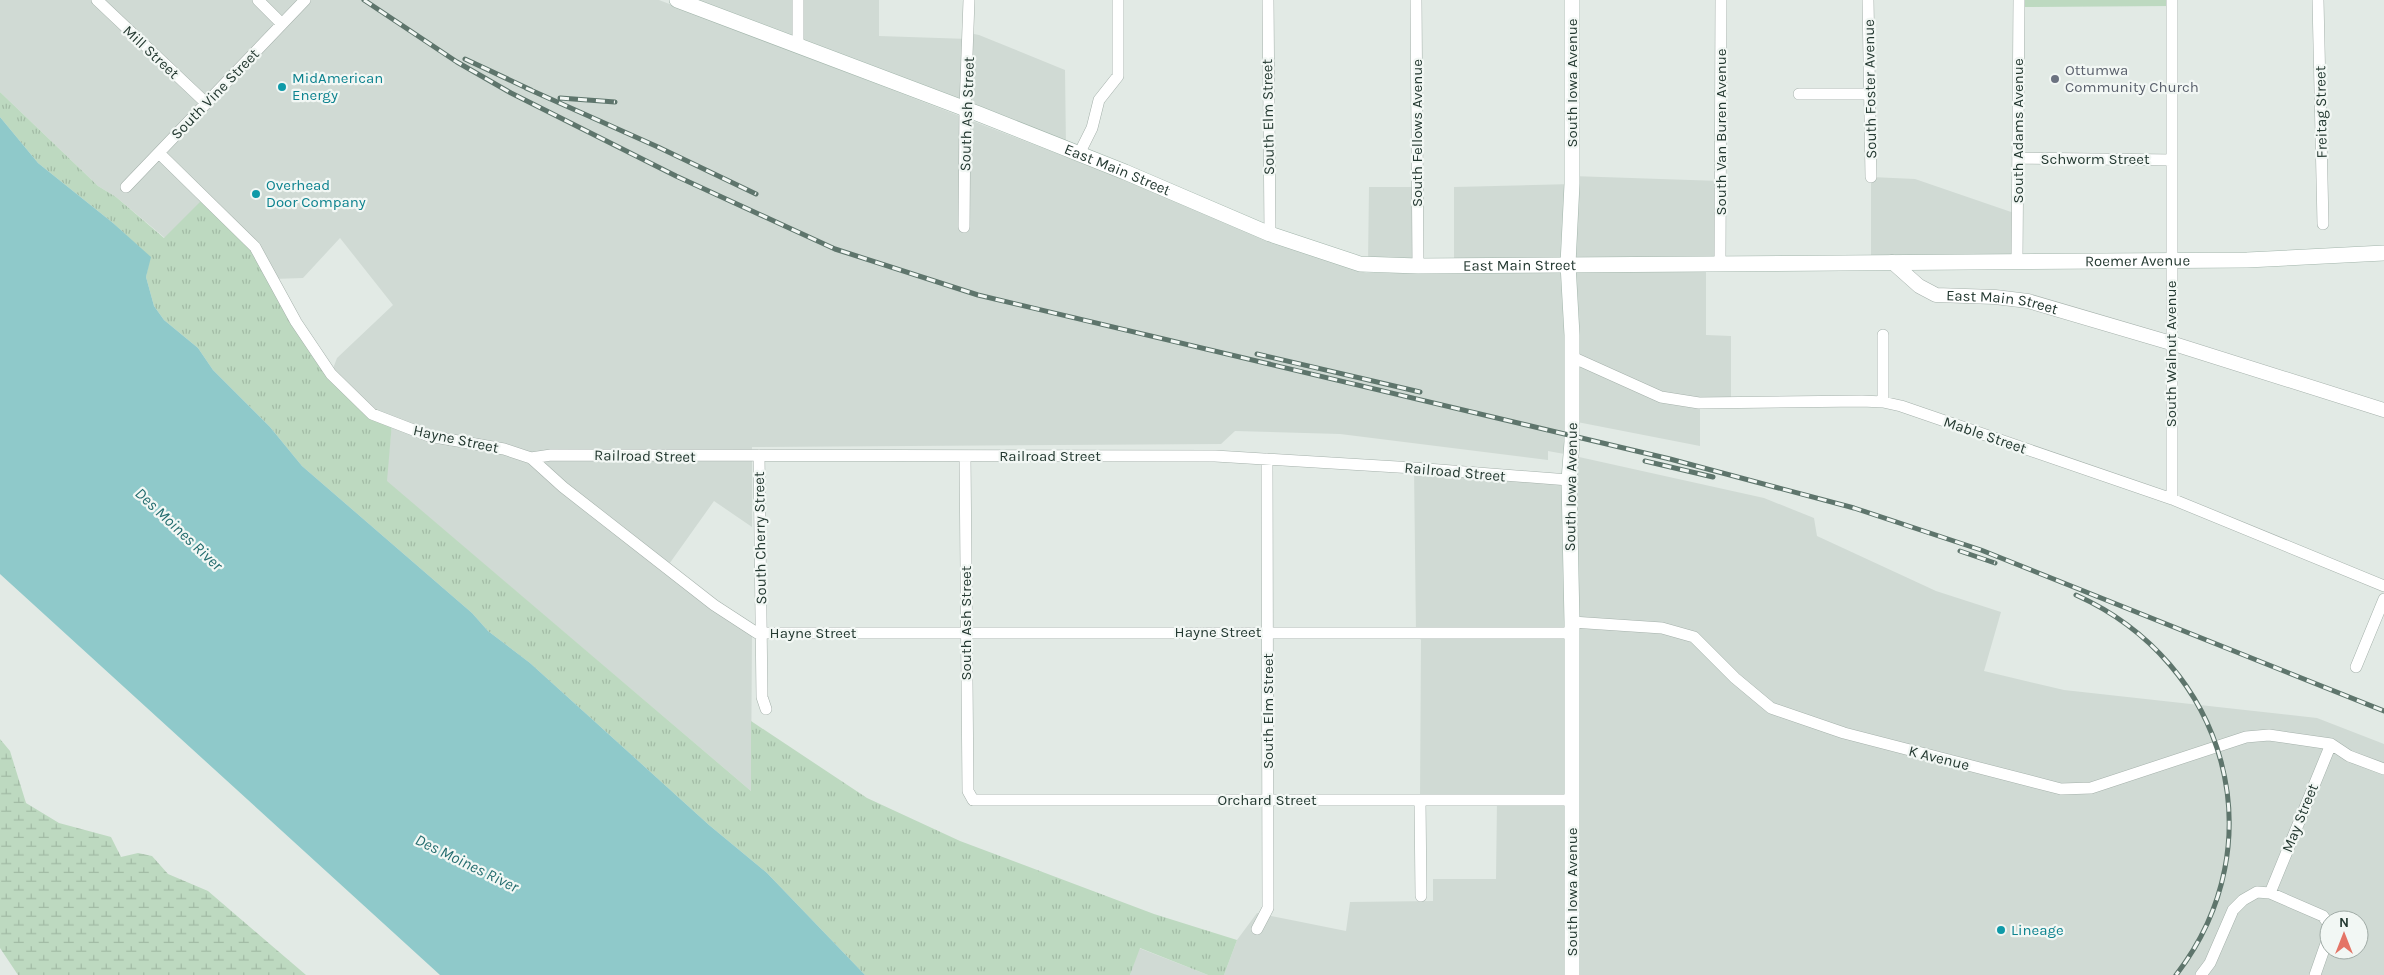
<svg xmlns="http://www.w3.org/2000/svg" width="2384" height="975" viewBox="0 0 2384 975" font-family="Karla,sans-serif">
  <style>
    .built { fill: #d0dad4; fill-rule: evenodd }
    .grass { fill: url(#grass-tufts) }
    .wetland { fill: url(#wetland-marsh) }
    .park { fill: #bdd9c0 }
    .water { fill: #8fc9ca }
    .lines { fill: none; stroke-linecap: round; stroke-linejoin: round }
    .minor-casing { stroke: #a5b1ab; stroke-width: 12 }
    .tertiary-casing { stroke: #a5b1ab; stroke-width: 15 }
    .secondary-casing { stroke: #a2b5ab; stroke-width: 16 }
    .minor { stroke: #fff; stroke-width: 11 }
    .tertiary { stroke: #fff; stroke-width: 14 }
    .secondary { stroke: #fff; stroke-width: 15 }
    .rail-casing { stroke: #5e756c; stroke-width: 5 }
    .rail { stroke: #f2f7f4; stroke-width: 3; stroke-dasharray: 9; stroke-linecap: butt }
    .worship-dot { fill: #6b7280; stroke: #f2f7f4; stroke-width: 2 }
    .culture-dot { fill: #0f9aa8; stroke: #f2f7f4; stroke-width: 2 }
    .labels { text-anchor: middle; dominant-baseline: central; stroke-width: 4.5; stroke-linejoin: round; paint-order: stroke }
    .street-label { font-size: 15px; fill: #243931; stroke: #f2f7f4 }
    .worship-label { font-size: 15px; fill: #5b616d; stroke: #f2f7f4; text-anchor: start }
    .culture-label { font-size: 15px; fill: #0d838f; stroke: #f2f7f4; text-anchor: start }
    .water-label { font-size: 16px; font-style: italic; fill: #246d6f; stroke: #f2f7f4 }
  </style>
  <defs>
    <pattern id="grass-tufts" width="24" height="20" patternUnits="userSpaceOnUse" patternTransform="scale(1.25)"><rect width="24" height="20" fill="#bdd9c0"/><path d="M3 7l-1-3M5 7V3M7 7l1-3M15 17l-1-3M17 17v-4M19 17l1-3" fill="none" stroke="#a2bba5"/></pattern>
    <pattern id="wetland-marsh" width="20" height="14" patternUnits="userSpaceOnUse" patternTransform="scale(1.25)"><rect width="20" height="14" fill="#bdd9c0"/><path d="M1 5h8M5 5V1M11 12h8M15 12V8" fill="none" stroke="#a2bba5"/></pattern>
  </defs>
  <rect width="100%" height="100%" fill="#e2eae5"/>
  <path class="built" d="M 0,0 L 659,0 L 1366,273 L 1680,271 L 1454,266 L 1454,187 L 1572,184 L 1572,176 L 1720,181 L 1720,263 L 1706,264 L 1706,335 L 1731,336 L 1731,403 L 1700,403 L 1700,446 L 1572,421 L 1570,455 L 1764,498 L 1814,518 L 1817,536 L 1936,591 L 2001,612 L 1984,671 L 2064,690 L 2317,718 L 2384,744 L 2384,975 L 1224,975 L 1237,940 L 1257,913 L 1346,931 L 1350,902 L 1433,901 L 1433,879 L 1496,879 L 1497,800 L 1420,800 L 1421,640 L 1416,633 L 1414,468 L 1569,480 L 1570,455 L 1548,451 L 1548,460 L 1340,434 L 1235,431 L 1221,444 L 752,447 L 752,527 L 714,501 L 667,567 L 752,630 L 751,791 L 386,481 L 392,423 L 331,374 L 337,358 L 393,305 L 340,238 L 303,278 L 273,279 L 165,238 L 116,197 L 98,186 L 0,92 ZM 2329,920 L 2359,920 L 2359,950 L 2329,950 Z
    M 677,0 L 879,0 L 879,36 L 969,39 L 969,33 L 979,35 L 1065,70 L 1066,149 Z
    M 1871,177 L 1915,179 L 2017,214 L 2017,261 L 1871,262 Z
    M 1369,187 L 1418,187 L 1418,266 L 1368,264 Z
    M 1139,948 L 1208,975 L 1130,975 Z"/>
  <path class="grass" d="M 0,92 L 98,186 L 116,197 L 164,238 L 205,197 L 255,247 L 331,374 L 392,423 L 387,481 L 751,791 L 751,721 L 867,798 L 960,841 L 1154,914 L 1237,940 L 1224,975 L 1208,975 L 1140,948 L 1130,975 L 865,975 L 767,873 L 709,825 L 530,663 L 488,631 L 472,613 L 302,466 L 270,427 L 213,370 L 198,348 L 164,320 L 154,306 L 146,277 L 150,257 L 113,223 L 38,163 L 0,117 Z"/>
  <path class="wetland" d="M 0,739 L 10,751 L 26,803 L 59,823 L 111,837 L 121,857 L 138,853 L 152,856 L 168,874 L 208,891 L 306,975 L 18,975 L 0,948 Z"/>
  <path class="park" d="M 2019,0 L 2172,0 L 2172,6 L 2019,7 Z"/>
  <path class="water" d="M 0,117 L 38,163 L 113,223 L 151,257 L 146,277 L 154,306 L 164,320 L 198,348 L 213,370 L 270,427 L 302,466 L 472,613 L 488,631 L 530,663 L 709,825 L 767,873 L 865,975 L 440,975 L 0,574 Z"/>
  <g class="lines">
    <defs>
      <path id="minor" d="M 97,0 L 206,103
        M 258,0 L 282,24
        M 798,0 L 798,46
        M 1268,0 L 1270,234
        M 1416,0 L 1418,266
        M 1868,0 L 1871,177
        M 2318,0 L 2323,224
        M 1799,94 L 1870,94
        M 159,153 L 255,247 L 296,322 L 331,374 L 372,414 L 429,436 L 504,449 L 531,458 L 563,487 L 714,605 L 757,633 L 1572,633
        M 1079,154 L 1092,128 L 1099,100 L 1118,76 L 1118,0
        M 2018,158 L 2172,160
        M 126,187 L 305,0
        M 964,227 L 965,109 L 969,0
        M 2017,261 L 2019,0
        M 1720,263 L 1721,0
        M 1883,335 L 1883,402
        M 1572,357 L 1661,397 L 1699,403 L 1862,401 L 1883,402 L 1901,406 L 2172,499 L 2384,586
        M 759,455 L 762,697 L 766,709
        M 965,456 L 968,791 L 973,800 L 1572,800
        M 531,458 L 551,455 L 1215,456 L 1414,468 L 1569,480
        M 2172,499 L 2172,0
        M 1572,622 L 1662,628 L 1694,637 L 1735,678 L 1771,708 L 1844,733 L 2061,789 L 2091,788 L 2246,737 L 2269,735 L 2331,744 L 2349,756 L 2384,769
        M 2356,667 L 2384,599
        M 1420,800 L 1421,896
        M 2270,893 L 2331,744
        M 1257,929 L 1268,908 L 1267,459
        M 2201,975 L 2210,963 L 2233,910 L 2243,900 L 2257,892 L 2270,893 L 2323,916 L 2329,925
        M 2315,975 L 2329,935"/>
      <g id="tertiary">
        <path id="s1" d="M 1892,262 L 1919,286 L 1936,295 L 1995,297 L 2028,301 L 2171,343 L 2384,410"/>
      </g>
      <g id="secondary">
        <path id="s2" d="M 677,0 L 979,114 L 1125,172 L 1270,234 L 1360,264 L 1418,266 L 2247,260 L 2384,253"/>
        <path d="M 1572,0 L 1572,184 L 1568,264 L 1572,335 L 1572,442 L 1569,480 L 1572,622 L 1572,975"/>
      </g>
    </defs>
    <use href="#minor" class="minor-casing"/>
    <use href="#tertiary" class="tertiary-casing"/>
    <use href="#secondary" class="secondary-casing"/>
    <use href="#minor" class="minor"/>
    <use href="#tertiary" class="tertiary"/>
    <use href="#secondary" class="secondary"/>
    <defs>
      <path id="rail" d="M 364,0 L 457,62 L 511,93 L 676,176 L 835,249 L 978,295 L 1670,459 L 1854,508 L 1981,550 L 2384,711
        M 465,59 L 531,90
        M 526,88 L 658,147 L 756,194
        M 560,98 L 615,102
        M 1257,354 L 1420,392
        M 1645,461 L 1713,477
        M 1960,551 L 1995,563
        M 2076,595 C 2227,663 2278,843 2176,975"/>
    </defs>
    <use href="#rail" class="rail-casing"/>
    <use href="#rail" class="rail"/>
  </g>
  <circle class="worship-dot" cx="2055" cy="79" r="5"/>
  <g class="culture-dot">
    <circle cx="282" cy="87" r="5"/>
    <circle cx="256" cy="194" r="5"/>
    <circle cx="2001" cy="930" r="5"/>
  </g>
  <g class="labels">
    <g class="street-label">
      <text transform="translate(151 52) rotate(43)">Mill Street</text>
      <text transform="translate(1572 83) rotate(-90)">South Iowa Avenue</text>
      <text transform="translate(1870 89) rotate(-91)">South Foster Avenue</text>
      <text transform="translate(215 94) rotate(-46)">South Vine Street</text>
      <text transform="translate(2321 112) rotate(-91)">Freitag Street</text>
      <text transform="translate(967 114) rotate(-88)">South Ash Street</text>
      <text transform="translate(1268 117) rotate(-91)">South Elm Street</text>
      <text transform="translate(2018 131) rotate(-90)">South Adams Avenue</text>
      <text transform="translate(1721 132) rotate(-90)">South Van Buren Avenue</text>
      <text transform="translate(1417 133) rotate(-90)">South Fellows Avenue</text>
      <text x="2095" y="159">Schworm Street</text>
      <text stroke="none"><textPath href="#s2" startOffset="472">East Main Street</textPath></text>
      <text stroke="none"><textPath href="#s2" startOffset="1510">Roemer Avenue</textPath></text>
      <text stroke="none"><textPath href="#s2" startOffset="892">East Main Street</textPath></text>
      <text stroke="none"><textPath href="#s1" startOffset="122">East Main Street</textPath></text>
      <text transform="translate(2171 354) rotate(-90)">South Walnut Avenue</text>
      <text transform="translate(1985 435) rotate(19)">Mable Street</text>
      <text transform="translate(456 439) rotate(12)">Hayne Street</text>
      <text transform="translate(645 456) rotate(1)">Railroad Street</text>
      <text x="1050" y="456">Railroad Street</text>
      <text transform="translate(1455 472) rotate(5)">Railroad Street</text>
      <text transform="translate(1571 487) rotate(-89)">South Iowa Avenue</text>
      <text transform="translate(760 538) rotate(-91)">South Cherry Street</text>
      <text transform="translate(966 623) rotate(-90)">South Ash Street</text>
      <text x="1218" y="632">Hayne Street</text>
      <text x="813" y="633">Hayne Street</text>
      <text transform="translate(1268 711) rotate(-90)">South Elm Street</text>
      <text transform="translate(1939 758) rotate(14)">K Avenue</text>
      <text x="1267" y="800">Orchard Street</text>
      <text transform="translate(2300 818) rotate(-68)">May Street</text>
      <text transform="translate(1572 892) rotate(-90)">South Iowa Avenue</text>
    </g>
    <g class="worship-label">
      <text x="2065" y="70">Ottumwa<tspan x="2065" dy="17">Community Church</tspan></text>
    </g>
    <g class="culture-label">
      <text x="292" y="78">MidAmerican<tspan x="292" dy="17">Energy</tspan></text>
      <text x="266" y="185">Overhead<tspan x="266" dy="17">Door Company</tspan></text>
      <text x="2011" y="930">Lineage</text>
    </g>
    <g class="water-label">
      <text transform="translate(179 529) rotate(43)">Des Moines River</text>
      <text transform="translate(467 863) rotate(26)">Des Moines River</text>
    </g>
  </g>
  <g transform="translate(2344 935)"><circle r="24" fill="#f2f7f4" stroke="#a0aba6"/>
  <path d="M0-4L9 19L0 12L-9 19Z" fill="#e47466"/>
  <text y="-8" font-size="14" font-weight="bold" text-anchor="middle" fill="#243931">N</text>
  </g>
</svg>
